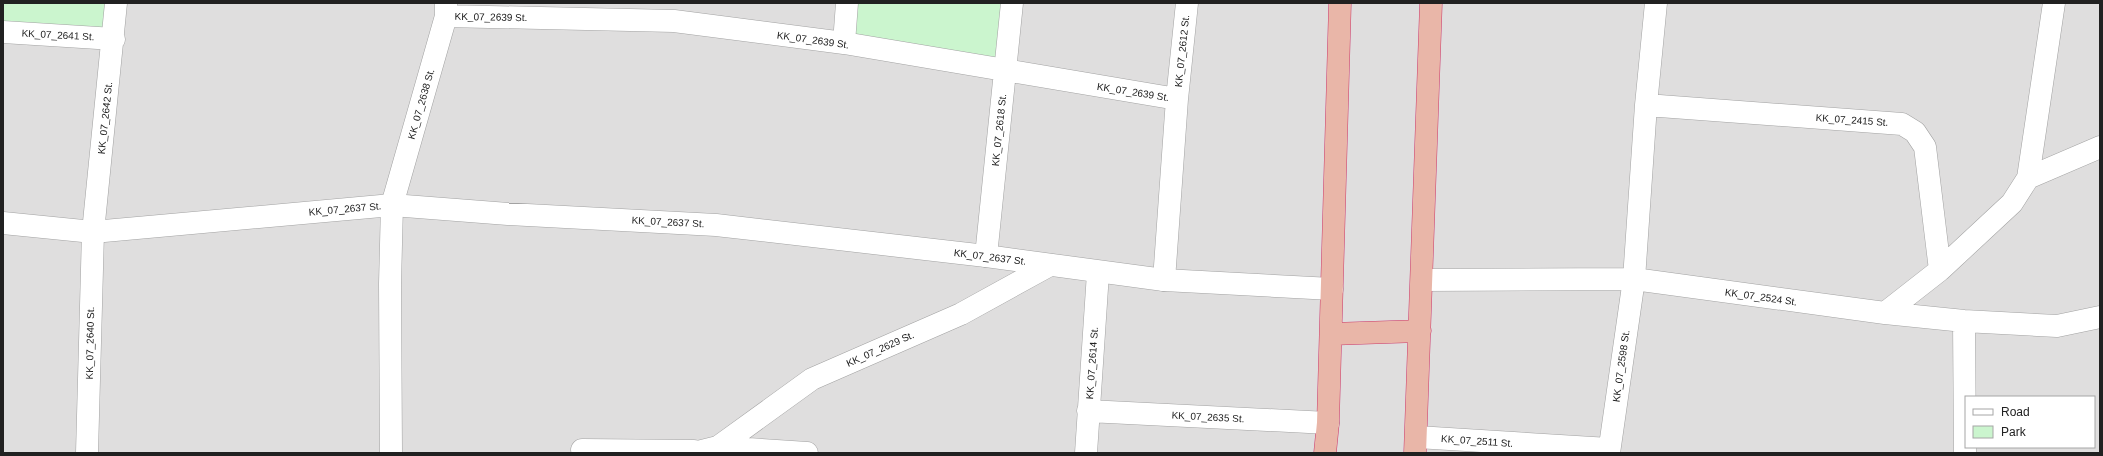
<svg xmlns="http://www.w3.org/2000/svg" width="2103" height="456" viewBox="0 0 2103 456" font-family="Arial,sans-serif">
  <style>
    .residential { fill: #dfdede; fill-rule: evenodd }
    .park { fill: #cbf5ce }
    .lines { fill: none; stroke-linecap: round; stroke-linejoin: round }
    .minor-casing { stroke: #a2a2a2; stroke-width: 23 }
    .tertiary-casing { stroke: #a2a2a2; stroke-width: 23 }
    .trunk-casing { stroke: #cb396c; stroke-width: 23 }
    .minor { stroke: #fff; stroke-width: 22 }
    .tertiary { stroke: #fff; stroke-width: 22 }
    .trunk { stroke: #e9b6a8; stroke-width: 22 }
    .labels { text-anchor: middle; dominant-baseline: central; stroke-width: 3; stroke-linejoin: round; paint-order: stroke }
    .street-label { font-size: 10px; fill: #212121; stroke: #fff }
  </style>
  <rect width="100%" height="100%" fill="#f0eee8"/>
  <path class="residential" d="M 3,3 L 2100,3 L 2100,453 L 3,453 ZM 1966,397 L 2094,397 L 2094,447 L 1966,447 Z"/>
  <path class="park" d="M 3,3 L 116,3 L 114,39 L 3,32 Z
    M 848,3 L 1012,3 L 1006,71 L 844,43 Z"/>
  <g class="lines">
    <defs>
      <path id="minor" d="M 446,16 L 674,21 L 844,43 L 1177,99
        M 3,32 L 114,39
        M 844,43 L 847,3
        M 1646,105 L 1902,124 L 1915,132 L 1925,147 L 1940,270
        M 2028,178 L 2100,147
        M 986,256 L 1012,3
        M 1164,280 L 1177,99 L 1187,3
        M 1422,280 L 1634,279 L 1885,313 L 1964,321 L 2057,326 L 2100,317
        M 1885,313 L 1940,270 L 2012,203 L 2028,178 L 2054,3
        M 1964,321 L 1965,453
        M 1088,411 L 1328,423
        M 1417,437 L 1609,449
        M 718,447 L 812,379 L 961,314 L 1050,265
        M 582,450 L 694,451
        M 87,453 L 93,232 L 116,3
        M 391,453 L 390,284 L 392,205 L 446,16 L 446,3
        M 694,453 L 718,447 L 807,453
        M 1086,453 L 1098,273
        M 1609,453 L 1634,279 L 1646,105 L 1656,3"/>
      <path id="tertiary" d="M 3,223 L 93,232 L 392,205 L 508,214 L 716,225 L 986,256 L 1164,280 L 1332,289"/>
      <path id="trunk" d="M 1331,334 L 1420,331
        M 1325,453 L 1328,423 L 1340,3
        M 1415,453 L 1431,3"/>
    </defs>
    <use href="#minor" class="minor-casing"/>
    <use href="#tertiary" class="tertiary-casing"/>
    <use href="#trunk" class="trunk-casing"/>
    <use href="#minor" class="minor"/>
    <use href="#tertiary" class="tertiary"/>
    <use href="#trunk" class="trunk"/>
  </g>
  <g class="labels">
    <g class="street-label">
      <text transform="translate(491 17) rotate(1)">KK_07_2639 St.</text>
      <text transform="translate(58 35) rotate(3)">KK_07_2641 St.</text>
      <text transform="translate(813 40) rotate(8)">KK_07_2639 St.</text>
      <text transform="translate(1182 51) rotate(-84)">KK_07_2612 St.</text>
      <text transform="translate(1133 92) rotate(9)">KK_07_2639 St.</text>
      <text transform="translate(421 104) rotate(-74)">KK_07_2638 St.</text>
      <text transform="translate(105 118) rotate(-84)">KK_07_2642 St.</text>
      <text transform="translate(1852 120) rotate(4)">KK_07_2415 St.</text>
      <text transform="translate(999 130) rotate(-84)">KK_07_2618 St.</text>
      <text transform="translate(345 209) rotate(-5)">KK_07_2637 St.</text>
      <text transform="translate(668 222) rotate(3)">KK_07_2637 St.</text>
      <text transform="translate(990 257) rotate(7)">KK_07_2637 St.</text>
      <text transform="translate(1761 297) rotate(8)">KK_07_2524 St.</text>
      <text transform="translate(90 343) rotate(-89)">KK_07_2640 St.</text>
      <text transform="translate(880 349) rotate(-24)">KK_07_2629 St.</text>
      <text transform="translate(1092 363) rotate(-86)">KK_07_2614 St.</text>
      <text transform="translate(1621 366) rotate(-82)">KK_07_2598 St.</text>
      <text transform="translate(1208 417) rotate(3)">KK_07_2635 St.</text>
      <text transform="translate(1477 441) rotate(4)">KK_07_2511 St.</text>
    </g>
  </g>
  <rect width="2103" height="456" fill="none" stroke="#212121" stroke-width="8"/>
  <rect x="1965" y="396" width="130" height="52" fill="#ffffff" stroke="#a6a6a6"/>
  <rect x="1973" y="409" width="20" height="6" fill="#ffffff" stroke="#a6a6a6"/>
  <text x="2001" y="416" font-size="12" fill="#212121">Road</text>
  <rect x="1973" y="426" width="20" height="12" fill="#cbf5ce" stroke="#a6a6a6"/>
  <text x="2001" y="436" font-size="12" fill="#212121">Park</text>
</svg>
